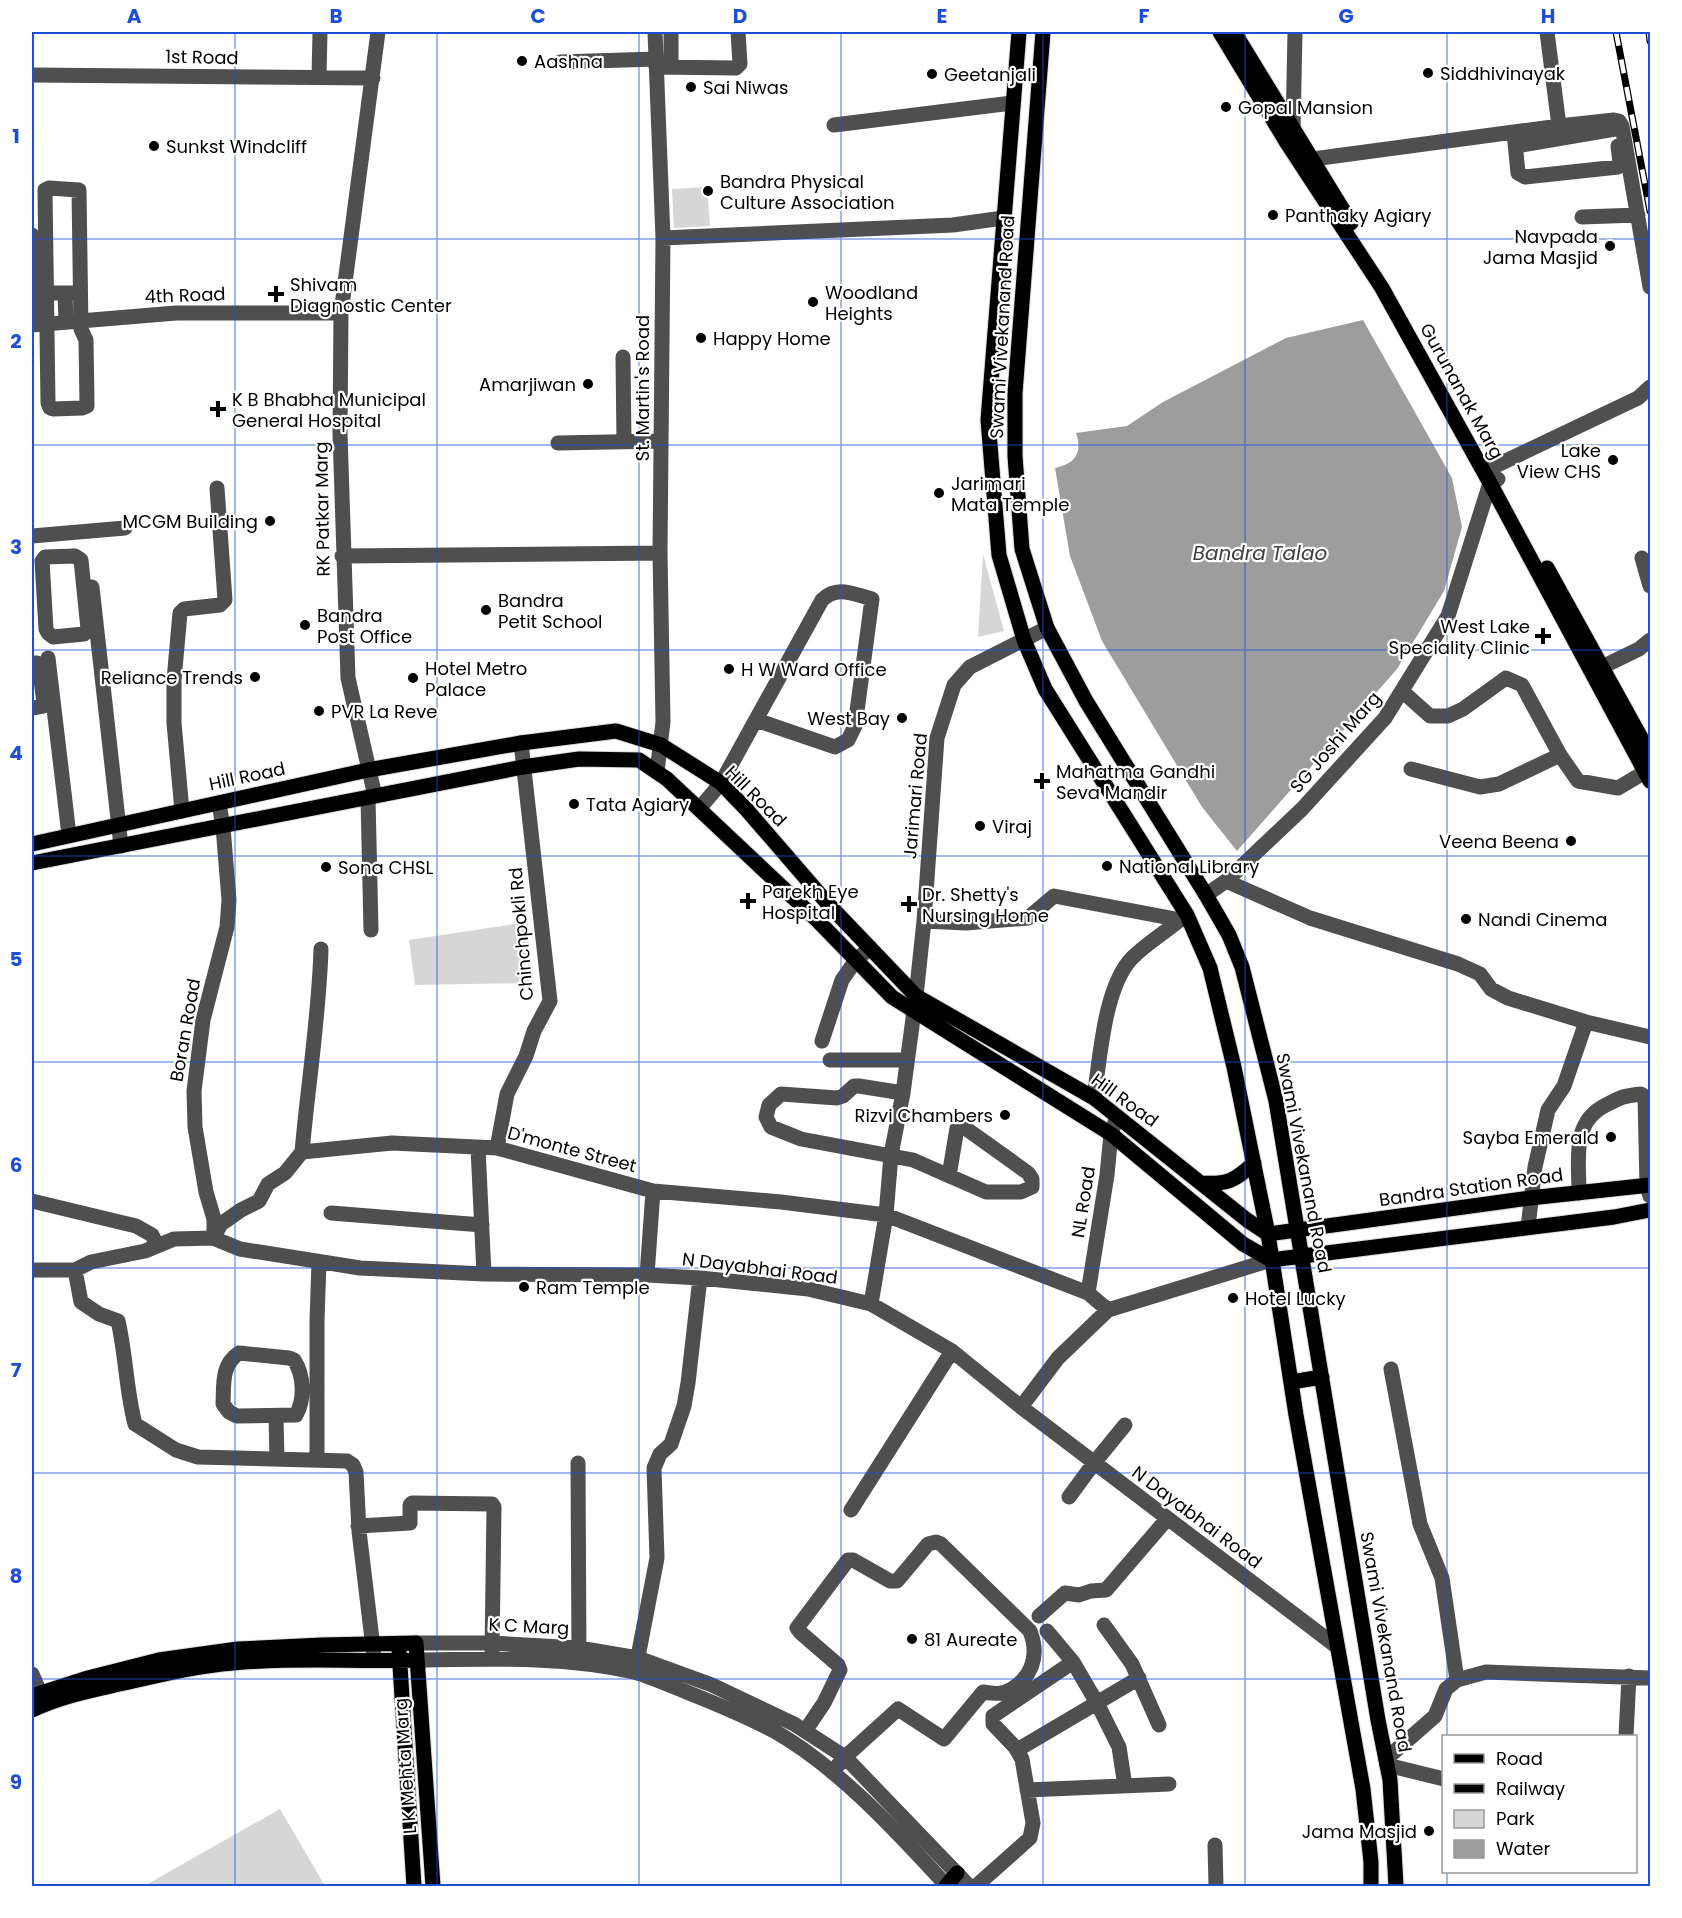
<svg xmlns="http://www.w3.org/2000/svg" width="1682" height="1918" viewBox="0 0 1682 1918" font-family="Poppins,sans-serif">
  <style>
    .green { fill: #d6d6d6 }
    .water { fill: #9d9d9d }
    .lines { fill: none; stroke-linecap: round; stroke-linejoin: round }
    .major-casing { stroke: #dbdbdb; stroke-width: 17 }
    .minor { stroke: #4f4f4f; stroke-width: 15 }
    .major { stroke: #000; stroke-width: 15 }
    .rail-casing { stroke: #000; stroke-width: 7 }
    .rail { stroke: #fff; stroke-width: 4.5; stroke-dasharray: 14; stroke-linecap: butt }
    .grid { fill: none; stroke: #1d4ed8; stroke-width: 1.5; stroke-opacity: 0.55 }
    .poi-dot { fill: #000; stroke: #fff; stroke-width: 2 }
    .labels { text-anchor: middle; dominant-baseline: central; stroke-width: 4.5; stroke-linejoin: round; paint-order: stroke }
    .street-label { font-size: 18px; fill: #000; stroke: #fff }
    .poi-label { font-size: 18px; fill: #000; stroke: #fff; text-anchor: start }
    .water-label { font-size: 20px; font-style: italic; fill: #3e3e3e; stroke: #fff }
    .neatline { fill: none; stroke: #1d4ed8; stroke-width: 2 }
    .grid-label { font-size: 20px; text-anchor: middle; font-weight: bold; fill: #1d4ed8 }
  </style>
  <rect width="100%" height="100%" fill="#fff"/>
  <path class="green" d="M 707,187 L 710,226 L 674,228 L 672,189 Z
    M 983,554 L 1004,631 L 978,637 Z
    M 528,922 L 530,983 L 415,985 L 409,940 Z
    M 280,1809 L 325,1886 L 144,1886 Z"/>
  <path class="water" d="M 1363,320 L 1452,478 L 1462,527 L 1444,591 L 1397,669 L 1237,851 L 1202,807 L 1102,641 L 1070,556 L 1055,468 C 1075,464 1083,453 1076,433 L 1127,426 L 1163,402 L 1286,338 Z"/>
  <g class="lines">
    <defs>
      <path id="major" d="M 1019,32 L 988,420 L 999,555 L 1024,640 L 1045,689 L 1187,915 L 1210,968 L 1234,1067 L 1268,1234 L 1296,1415 L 1363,1789 L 1371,1862 L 1371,1886
        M 1043,32 L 1015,393 L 1015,456 L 1022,549 L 1047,628 L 1086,701 L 1206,895 L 1229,935 L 1242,967 L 1276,1101 L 1378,1720 L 1390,1780 L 1396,1886
        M 1220,32 L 1287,143 L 1382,288 L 1490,483 L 1650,781
        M 1234,32 L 1351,223
        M 1547,568 L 1650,754
        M 32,844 L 368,770 L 521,743 L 616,731 L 661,745 L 721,783 L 747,810 L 829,905 L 916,996 L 1094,1098 L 1247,1220 L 1268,1234 L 1530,1198 L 1650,1185
        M 32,863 L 523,767 L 579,759 L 639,760 L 667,779 L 699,809 L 817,920 L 892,997 L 1111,1134 L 1243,1244 L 1271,1260
        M 1202,1183 C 1227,1185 1236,1180 1254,1163
        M 1271,1260 L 1614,1217 L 1650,1210
        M 1291,1382 L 1322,1377
        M 399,1650 L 414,1886
        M 32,1696 L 88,1678 L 159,1660 L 238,1649 L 322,1645 L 416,1643 L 433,1886
        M 32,1710 C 61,1696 93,1690 124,1683 C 160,1675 196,1666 233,1663 C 294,1657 356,1662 417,1660
        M 946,1886 L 957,1873"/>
    </defs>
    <use href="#major" class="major-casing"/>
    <path class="minor" d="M 655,32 L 663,238 L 660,553 L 663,722 L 657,772
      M 560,62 L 656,59
      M 656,67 L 736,68 L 740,64 L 738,32
      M 671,67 L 671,32
      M 32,75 L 373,78
      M 319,77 L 320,32
      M 834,125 L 1012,103
      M 1293,130 L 1295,32
      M 1514,133 L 1518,173 L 1525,177 L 1618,167 L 1620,163 L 1618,146
      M 1561,138 L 1559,126 L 1614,120 L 1619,121 L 1622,126 L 1650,287
      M 1516,146 L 1615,129
      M 1313,159 L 1559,126 L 1547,32
      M 49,188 L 79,190 L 81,329 L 86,340 L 87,404 L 87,406 L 82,408 L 53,409 L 50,408 L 48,403 L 45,190 Z
      M 1582,217 L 1638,215
      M 32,235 L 35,324
      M 663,238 L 953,225 L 1003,218
      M 47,293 L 80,293
      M 65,293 L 66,322
      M 32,325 L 176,313 L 341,313
      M 623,357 L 624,442
      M 558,443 L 661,441
      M 1491,468 L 1638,398 L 1650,387
      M 32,536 L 125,528
      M 75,556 L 81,560 L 88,629 L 84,634 L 53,637 L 48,633 L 46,629 L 42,561 L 45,557 Z
      M 342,556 L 660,553
      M 1642,558 L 1650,586
      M 92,587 L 121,846
      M 48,658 L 69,835
      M 32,663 L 37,663 L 39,665 L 44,703 L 43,706 L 32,708
      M 1602,667 L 1639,649 L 1650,640
      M 1402,691 L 1430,716 L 1448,716 L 1463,709 L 1506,678 L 1522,685 L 1560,755 L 1578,781 L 1618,788 L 1645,772
      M 1411,769 L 1480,787 L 1499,784 L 1560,755
      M 375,796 L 348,678 L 340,433 L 341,313 L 378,32
      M 368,798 L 371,930
      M 699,809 L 721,783 L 822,600 C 837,585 853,594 872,599 L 855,726 L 848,740 L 835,747 L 756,720
      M 182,811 L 174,723 L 174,680 L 180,613 L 184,609 L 220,605 L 225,600 L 217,488
      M 1226,881 L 1310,918 L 1458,964 L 1480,974 L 1491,989 L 1508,998 L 1586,1022 L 1650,1037
      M 1206,895 L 1226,881 L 1302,809 L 1385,718 L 1448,616 L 1490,483 L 1498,479
      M 924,921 L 966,923 L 1028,918 L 1054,896 L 1181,920
      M 822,1041 L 842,980 L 856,960 L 870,948
      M 830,1060 L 907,1060
      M 903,1093 L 859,1086 L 854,1086 L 843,1096 L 837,1098 L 781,1094 L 769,1105 L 766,1117 L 771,1127 L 801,1139 L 913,1160 L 986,1192 L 1021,1192 L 1032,1187 L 1032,1179 L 1028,1173 L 961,1125 L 957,1128 L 949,1176
      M 1094,1098 C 1100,1059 1104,987 1132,958 C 1148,942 1169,930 1186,915
      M 478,1148 L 484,1274
      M 497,1148 L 507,1094 L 526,1056 L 534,1031 L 550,1001 L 521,743
      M 302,1152 C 308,1084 319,1017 321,949
      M 1579,1193 C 1579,1160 1571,1122 1606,1105 C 1621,1097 1623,1096 1641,1094 L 1645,1097 L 1647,1186 L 1650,1196
      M 32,1201 L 136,1226 L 152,1235 L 157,1245
      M 331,1213 L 482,1225
      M 1528,1227 L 1535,1167 L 1548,1110 L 1564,1086 L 1586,1022
      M 214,1235 L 214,1219 L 206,1192 L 195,1127 L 194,1091 L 203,1020 L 227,927 L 229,900 L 223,827 L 219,803
      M 213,1238 L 221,1224 L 241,1210 L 259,1201 L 268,1184 L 285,1173 L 302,1152 L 392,1143 L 497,1148 L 653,1191 L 781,1202 L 886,1215 L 1088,1293 L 1108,1310
      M 32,1270 L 75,1270 L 91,1262 L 145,1251 L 174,1239 L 213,1238 L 240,1249 L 360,1268 L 484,1274 L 647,1275 L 700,1278 L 808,1289 L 871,1304 L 952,1351 L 1021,1407 L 1336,1646
      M 75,1270 L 81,1302 L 99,1314 L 118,1321 C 126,1355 126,1390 135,1424 L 176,1450 L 198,1457 L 347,1461 L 353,1465 L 356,1472 L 359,1531 L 374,1656
      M 647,1275 L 653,1191
      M 1088,1293 L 1107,1175 L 1111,1134 L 1117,1117
      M 871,1304 L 886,1215 L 891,1155 L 903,1093 L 916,996 L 924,921 L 937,738 L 954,685 L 970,667 L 1047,628
      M 239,1353 L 289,1358 L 294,1360 C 304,1375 305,1399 296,1415 L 237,1416 L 229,1412 L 223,1404 C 224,1384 221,1365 239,1353 Z
      M 1391,1369 L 1420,1524 L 1442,1578 L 1457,1680
      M 1021,1407 L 1058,1358 L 1108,1310 L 1271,1260
      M 276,1417 L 277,1459
      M 317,1460 L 317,1321 L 319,1262
      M 578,1463 L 579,1658
      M 1069,1497 L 1094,1463 L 1125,1425
      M 851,1510 L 952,1351
      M 358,1526 L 410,1523 L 410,1505 L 412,1503 L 492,1504 L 494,1507 L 492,1653
      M 1039,1616 L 1065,1593 L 1079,1595 L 1091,1591 L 1106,1590 L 1167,1519
      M 1104,1625 L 1132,1664 L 1159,1725
      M 1047,1631 L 1073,1662 L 1097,1703 L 1119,1747 L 1125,1786
      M 416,1643 L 492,1643 L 579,1648 L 638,1658 L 712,1685 L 794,1724 L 845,1757 L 969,1886
      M 417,1660 C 489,1659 563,1656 634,1672 C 652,1677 671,1686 689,1693 C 719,1705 748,1717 776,1732 C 840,1769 897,1832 947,1886
      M 636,1667 L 657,1558 L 654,1468 L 660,1454 L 671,1444 L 684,1406 L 688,1383 L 700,1278
      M 32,1674 L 45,1704
      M 805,1731 L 824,1703 L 840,1670 L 838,1665 L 801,1633 L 797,1628 L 848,1560 L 853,1560 L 890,1581 L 897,1581 L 928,1544 L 936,1542 L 941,1544 L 1030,1631 C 1037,1649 1036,1665 1023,1680 C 1018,1685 1010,1691 1002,1693 C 996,1694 989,1693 983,1692 L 944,1739 L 898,1709 L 845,1757 L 832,1772
      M 1626,1736 L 1629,1676
      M 1017,1750 L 1139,1678
      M 1386,1759 L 1435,1716 L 1446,1689 L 1457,1680 L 1486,1672 L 1650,1678
      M 1387,1765 L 1444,1779
      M 1027,1790 L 1169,1784
      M 1215,1845 L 1216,1886
      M 976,1886 L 1030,1838 L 1033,1823 L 1022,1759 L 1015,1747 L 993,1724 L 993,1716 L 1073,1662"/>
    <use href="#major" class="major"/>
    <defs>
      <path id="rail" d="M 1616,32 L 1650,211
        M 1649,32 L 1650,41"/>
    </defs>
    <use href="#rail" class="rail-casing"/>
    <use href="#rail" class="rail"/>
  </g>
  <path class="grid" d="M 235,32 L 235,1886M 437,32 L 437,1886M 639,32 L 639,1886M 841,32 L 841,1886M 1043,32 L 1043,1886M 1245,32 L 1245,1886M 1447,32 L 1447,1736M 32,239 L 1650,239M 32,445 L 1650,445M 32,650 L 1650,650M 32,856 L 1650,856M 32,1062 L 1650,1062M 32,1268 L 1650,1268M 32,1473 L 1650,1473M 32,1679 L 1650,1679M 1447,1872 L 1447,1886"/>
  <g class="poi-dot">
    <circle cx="522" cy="61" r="6"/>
    <circle cx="1428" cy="73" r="6"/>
    <circle cx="932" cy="74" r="6"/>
    <circle cx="691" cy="87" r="6"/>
    <circle cx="1226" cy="107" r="6"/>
    <circle cx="154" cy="146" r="6"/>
    <circle cx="708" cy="191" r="6"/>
    <circle cx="1273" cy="215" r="6"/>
    <circle cx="1610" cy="246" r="6"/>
    <path d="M273 285h6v6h6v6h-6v6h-6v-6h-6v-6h6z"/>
    <circle cx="813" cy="302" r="6"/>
    <circle cx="701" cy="338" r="6"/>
    <circle cx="588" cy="384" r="6"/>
    <path d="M215 400h6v6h6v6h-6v6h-6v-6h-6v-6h6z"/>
    <circle cx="1613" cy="460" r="6"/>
    <circle cx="939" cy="493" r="6"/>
    <circle cx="270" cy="521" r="6"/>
    <circle cx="486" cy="610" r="6"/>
    <circle cx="305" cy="625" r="6"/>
    <path d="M1540 627h6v6h6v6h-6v6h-6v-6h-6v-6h6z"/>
    <circle cx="729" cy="669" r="6"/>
    <circle cx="255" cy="677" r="6"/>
    <circle cx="413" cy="678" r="6"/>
    <circle cx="319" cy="711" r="6"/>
    <circle cx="902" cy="718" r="6"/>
    <path d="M1039 772h6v6h6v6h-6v6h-6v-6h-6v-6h6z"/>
    <circle cx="574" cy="804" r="6"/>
    <circle cx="980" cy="826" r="6"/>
    <circle cx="1571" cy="841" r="6"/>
    <circle cx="1107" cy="866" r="6"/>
    <circle cx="326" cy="867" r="6"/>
    <path d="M745 892h6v6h6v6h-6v6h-6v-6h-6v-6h6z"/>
    <path d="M906 895h6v6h6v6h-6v6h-6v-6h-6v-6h6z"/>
    <circle cx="1466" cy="919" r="6"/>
    <circle cx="1005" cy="1115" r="6"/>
    <circle cx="1611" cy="1137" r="6"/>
    <circle cx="524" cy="1287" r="6"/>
    <circle cx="1233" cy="1298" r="6"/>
    <circle cx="912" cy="1639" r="6"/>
    <circle cx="1429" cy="1831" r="6"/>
  </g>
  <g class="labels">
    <g class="street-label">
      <text transform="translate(202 57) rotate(1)">1st Road</text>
      <text transform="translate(185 295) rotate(-2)">4th Road</text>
      <text transform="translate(1002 327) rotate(-87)">Swami Vivekanand Road</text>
      <text transform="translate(642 388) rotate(-90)">St. Martin's Road</text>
      <text transform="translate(1462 391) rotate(61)">Gurunanak Marg</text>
      <text transform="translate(322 509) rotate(-91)">RK Patkar Marg</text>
      <text transform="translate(1335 742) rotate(-49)">SG Joshi Marg</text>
      <text transform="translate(247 776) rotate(-12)">Hill Road</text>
      <text transform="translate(756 796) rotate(45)">Hill Road</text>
      <text transform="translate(915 796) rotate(-85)">Jarimari Road</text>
      <text transform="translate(521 934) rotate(-95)">Chinchpokli Rd</text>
      <text transform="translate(185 1030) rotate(-80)">Boran Road</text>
      <text transform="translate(1125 1100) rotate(36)">Hill Road</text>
      <text transform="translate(572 1149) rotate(15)">D'monte Street</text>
      <text transform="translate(1304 1163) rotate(79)">Swami Vivekanand Road</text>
      <text transform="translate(1471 1187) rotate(-8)">Bandra Station Road</text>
      <text transform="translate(1083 1202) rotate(-81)">NL Road</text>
      <text transform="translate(760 1268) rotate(7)">N Dayabhai Road</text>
      <text transform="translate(1197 1517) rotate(37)">N Dayabhai Road</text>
      <text transform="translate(529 1626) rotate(3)">K C Marg</text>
      <text transform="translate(1386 1642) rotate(80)">Swami Vivekanand Road</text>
      <text transform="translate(405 1766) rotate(-94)">L K Mehta Marg</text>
    </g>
    <g class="poi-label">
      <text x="534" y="61">Aashna</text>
      <text x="1440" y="73">Siddhivinayak</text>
      <text x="944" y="74">Geetanjali</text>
      <text x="703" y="87">Sai Niwas</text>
      <text x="1238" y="107">Gopal Mansion</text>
      <text x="166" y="146">Sunkst Windcliff</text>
      <text x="720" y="181">Bandra Physical<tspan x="720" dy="21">Culture Association</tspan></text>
      <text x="1285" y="215">Panthaky Agiary</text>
      <text x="1598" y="236" text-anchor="end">Navpada<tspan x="1598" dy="21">Jama Masjid</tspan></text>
      <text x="290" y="284">Shivam<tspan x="290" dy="21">Diagnostic Center</tspan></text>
      <text x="825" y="292">Woodland<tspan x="825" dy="21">Heights</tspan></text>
      <text x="713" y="338">Happy Home</text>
      <text x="576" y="384" text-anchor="end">Amarjiwan</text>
      <text x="232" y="399">K B Bhabha Municipal<tspan x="232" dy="21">General Hospital</tspan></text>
      <text x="1601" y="450" text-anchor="end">Lake<tspan x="1601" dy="21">View CHS</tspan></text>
      <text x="951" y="483">Jarimari<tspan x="951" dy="21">Mata Temple</tspan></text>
      <text x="258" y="521" text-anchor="end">MCGM Building</text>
      <text x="498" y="600">Bandra<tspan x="498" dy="21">Petit School</tspan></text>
      <text x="317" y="615">Bandra<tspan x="317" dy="21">Post Office</tspan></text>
      <text x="1530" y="626" text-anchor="end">West Lake<tspan x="1530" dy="21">Speciality Clinic</tspan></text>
      <text x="425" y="668">Hotel Metro<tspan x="425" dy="21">Palace</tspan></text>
      <text x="741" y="669">H W Ward Office</text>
      <text x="243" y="677" text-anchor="end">Reliance Trends</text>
      <text x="331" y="711">PVR La Reve</text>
      <text x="890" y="718" text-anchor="end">West Bay</text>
      <text x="1056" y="771">Mahatma Gandhi<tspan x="1056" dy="21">Seva Mandir</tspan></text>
      <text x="586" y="804">Tata Agiary</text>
      <text x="992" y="826">Viraj</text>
      <text x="1559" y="841" text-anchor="end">Veena Beena</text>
      <text x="1119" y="866">National Library</text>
      <text x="338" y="867">Sona CHSL</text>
      <text x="762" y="891">Parekh Eye<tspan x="762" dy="21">Hospital</tspan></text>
      <text x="922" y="894">Dr. Shetty's<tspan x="922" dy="21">Nursing Home</tspan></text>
      <text x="1478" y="919">Nandi Cinema</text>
      <text x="993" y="1115" text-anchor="end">Rizvi Chambers</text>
      <text x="1599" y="1137" text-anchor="end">Sayba Emerald</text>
      <text x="536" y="1287">Ram Temple</text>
      <text x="1245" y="1298">Hotel Lucky</text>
      <text x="924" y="1639">81 Aureate</text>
      <text x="1417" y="1831" text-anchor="end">Jama Masjid</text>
    </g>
    <g class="water-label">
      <text x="1260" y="553">Bandra Talao</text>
    </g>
  </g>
  <rect width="1682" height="1918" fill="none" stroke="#ffffff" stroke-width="66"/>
  <rect x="1442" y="1735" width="195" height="138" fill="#ffffff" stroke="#999999" stroke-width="1.5"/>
  <rect x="1454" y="1754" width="30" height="9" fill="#000000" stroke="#999999" stroke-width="1.5"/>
  <text x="1496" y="1765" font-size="18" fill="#000000">Road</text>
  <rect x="1454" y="1784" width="30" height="9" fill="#000000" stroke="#999999" stroke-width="1.5"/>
  <text x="1496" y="1795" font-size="18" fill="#000000">Railway</text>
  <rect x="1454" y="1810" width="30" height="18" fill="#d6d6d6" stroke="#999999" stroke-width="1.5"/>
  <text x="1496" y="1825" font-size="18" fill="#000000">Park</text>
  <rect x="1454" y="1840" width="30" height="18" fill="#9d9d9d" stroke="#999999" stroke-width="1.5"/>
  <text x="1496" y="1855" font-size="18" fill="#000000">Water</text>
  <rect x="33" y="33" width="1616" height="1852" class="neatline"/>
  <g class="grid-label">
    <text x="134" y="23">A</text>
    <text x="336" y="23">B</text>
    <text x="538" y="23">C</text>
    <text x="740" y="23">D</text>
    <text x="942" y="23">E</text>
    <text x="1144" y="23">F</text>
    <text x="1346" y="23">G</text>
    <text x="1548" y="23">H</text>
    <text x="16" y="143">1</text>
    <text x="16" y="348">2</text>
    <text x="16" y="554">3</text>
    <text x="16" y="760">4</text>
    <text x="16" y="966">5</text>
    <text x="16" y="1172">6</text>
    <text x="16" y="1377">7</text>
    <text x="16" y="1583">8</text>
    <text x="16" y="1789">9</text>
  </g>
</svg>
